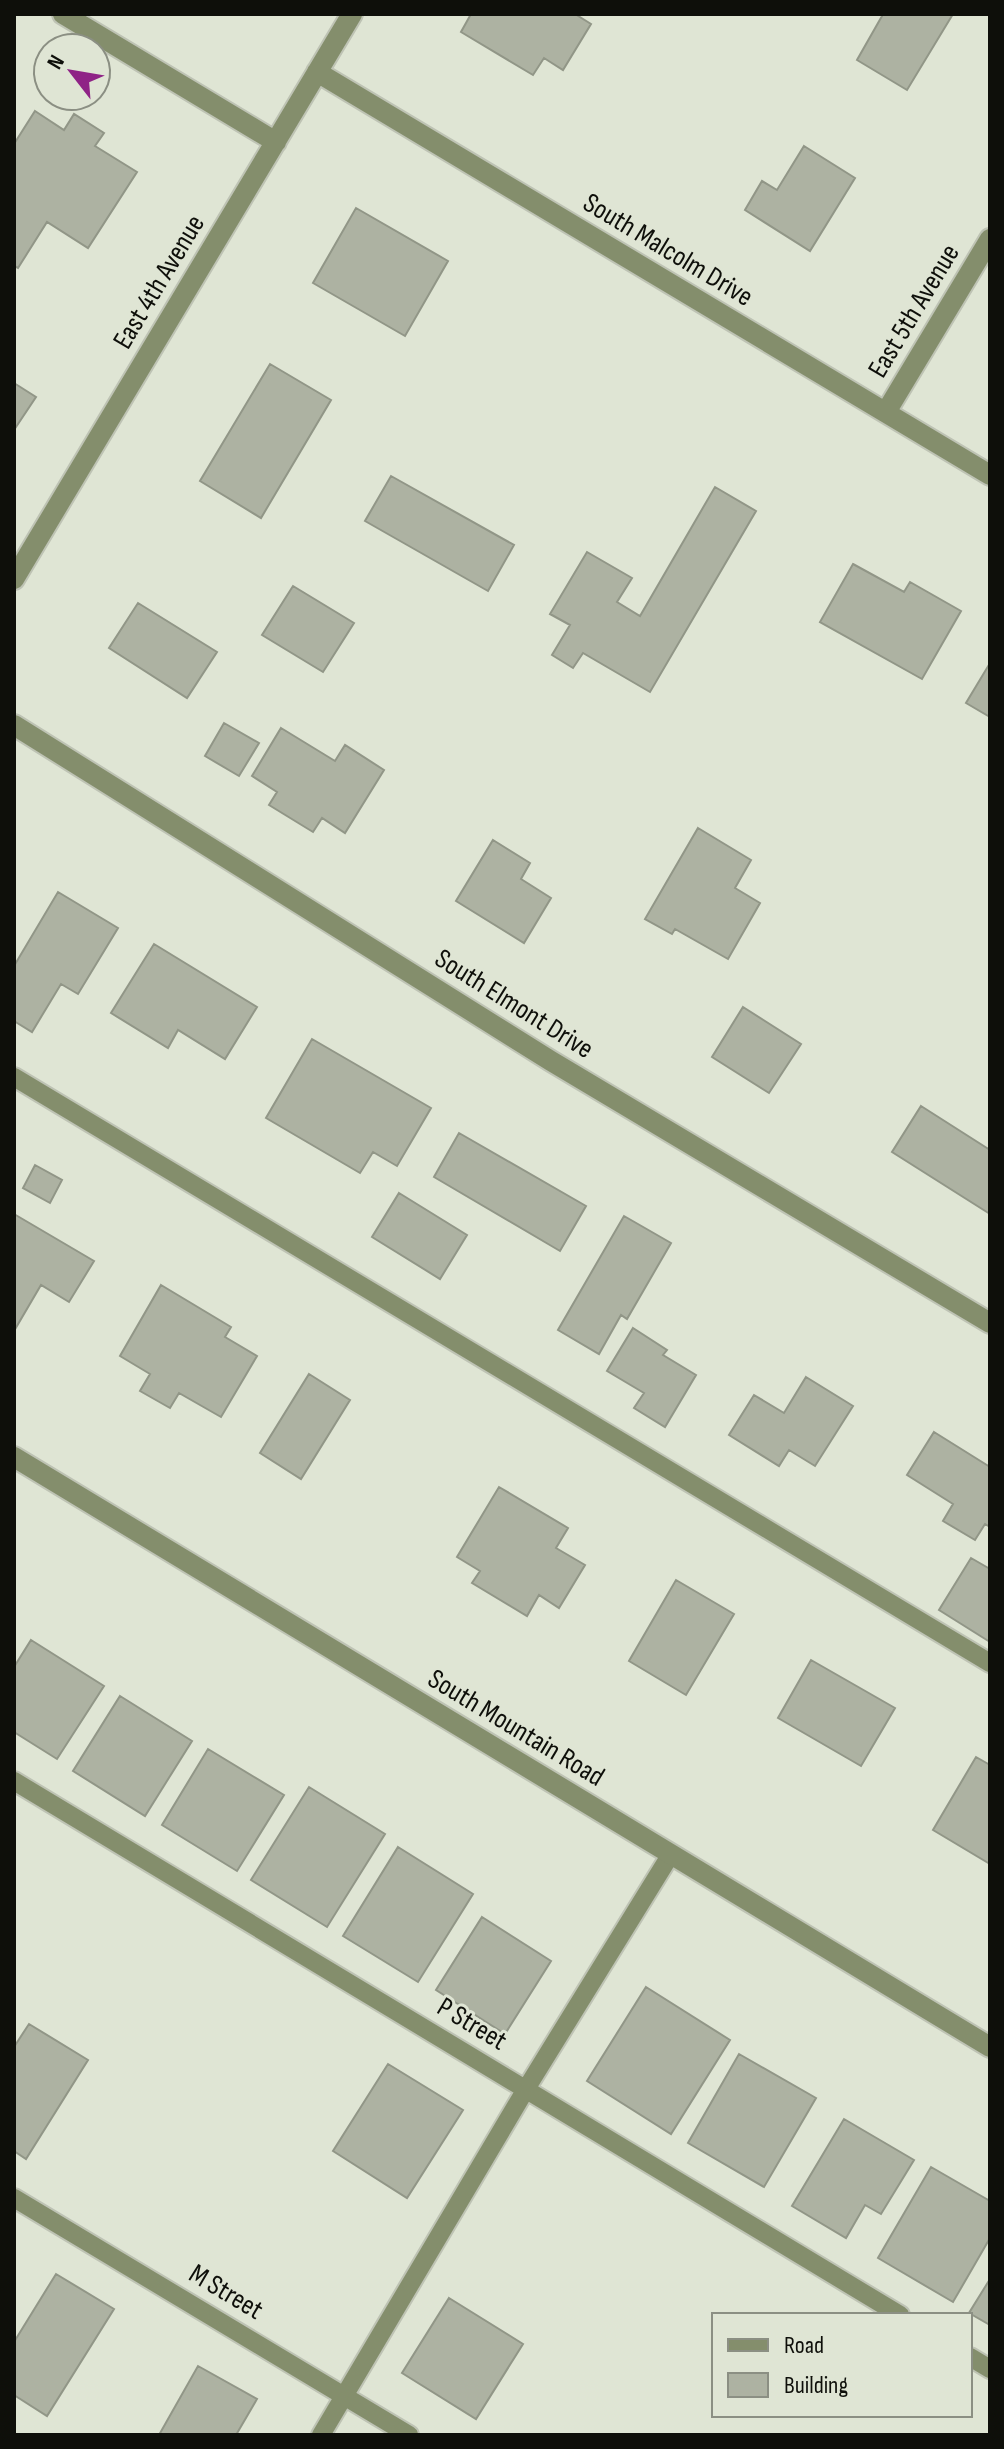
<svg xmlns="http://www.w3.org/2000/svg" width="1004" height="2449" viewBox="0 0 1004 2449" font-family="'Sofia Sans Condensed',sans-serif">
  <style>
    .building { fill: #adb2a2; stroke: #919687; stroke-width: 2 }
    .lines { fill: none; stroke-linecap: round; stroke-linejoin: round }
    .service-casing { stroke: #bec3b4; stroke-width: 22 }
    .minor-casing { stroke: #bec3b4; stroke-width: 24 }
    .service { stroke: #848e6c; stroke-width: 18 }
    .minor { stroke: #848e6c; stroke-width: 20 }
    .labels { text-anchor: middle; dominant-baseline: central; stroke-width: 6; stroke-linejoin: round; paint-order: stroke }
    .street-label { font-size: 28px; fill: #0e0f0a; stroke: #dfe5d4 }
  </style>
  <rect width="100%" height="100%" fill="#dfe5d4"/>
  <path class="building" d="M 471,14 L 575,14 L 591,24 L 563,70 L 544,58 L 533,75 L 461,32 Z
    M 879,14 L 953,14 L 907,90 L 857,60 L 882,16 Z
    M 35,111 L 64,130 L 74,114 L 104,133 L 95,146 L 137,172 L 88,248 L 47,222 L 18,268 L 14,266 L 14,144 Z
    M 804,146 L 855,178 L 810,251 L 745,210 L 762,181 L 777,190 Z
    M 356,208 L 448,261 L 405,336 L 313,283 Z
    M 270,364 L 331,400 L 261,518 L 200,481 Z
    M 14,383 L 36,397 L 14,430 Z
    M 391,476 L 514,545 L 488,591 L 365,521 Z
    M 715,487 L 756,511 L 650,692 L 583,653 L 573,668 L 552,655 L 570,625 L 550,614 L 587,552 L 632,578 L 617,602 L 640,616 Z
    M 853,564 L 904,592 L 910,582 L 961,611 L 922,679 L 820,622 Z
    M 293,586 L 354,623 L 323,672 L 262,635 Z
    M 138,603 L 217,652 L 187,698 L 109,648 Z
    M 990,663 L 990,717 L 966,703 Z
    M 224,723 L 259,743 L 239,776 L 205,756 Z
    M 281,728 L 335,761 L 345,745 L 384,770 L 345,833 L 322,818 L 313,832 L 269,805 L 277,792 L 252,776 Z
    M 698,828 L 751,860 L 735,888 L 760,903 L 728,959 L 675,929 L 672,934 L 645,919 Z
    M 493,840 L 530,863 L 521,879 L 551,898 L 524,943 L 456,901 Z
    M 58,892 L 118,928 L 78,994 L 61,984 L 32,1032 L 14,1021 L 14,966 Z
    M 154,944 L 257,1007 L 225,1059 L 178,1030 L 168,1048 L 111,1013 Z
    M 743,1007 L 801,1044 L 769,1093 L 712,1057 Z
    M 312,1039 L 431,1108 L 397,1166 L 373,1152 L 360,1173 L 266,1118 Z
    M 921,1106 L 990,1150 L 990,1214 L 892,1152 Z
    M 459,1133 L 586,1206 L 560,1251 L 434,1177 Z
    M 35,1165 L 62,1180 L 50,1203 L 23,1188 Z
    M 399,1193 L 467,1235 L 440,1279 L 372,1237 Z
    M 14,1214 L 94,1261 L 69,1302 L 41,1285 L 14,1331 Z
    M 624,1216 L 671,1243 L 627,1319 L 621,1315 L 599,1354 L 558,1330 Z
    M 161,1285 L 231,1327 L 225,1337 L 257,1356 L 221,1417 L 179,1393 L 170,1408 L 140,1391 L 150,1374 L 120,1356 Z
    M 633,1328 L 667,1350 L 663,1355 L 696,1375 L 665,1427 L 634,1408 L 644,1393 L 607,1371 Z
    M 309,1374 L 350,1400 L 301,1479 L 260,1453 Z
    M 806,1377 L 853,1406 L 815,1466 L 789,1450 L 779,1466 L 729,1435 L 754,1395 L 784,1413 Z
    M 934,1432 L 990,1467 L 990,1527 L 985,1524 L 975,1540 L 943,1521 L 953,1504 L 907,1475 Z
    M 499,1487 L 568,1528 L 556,1548 L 585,1565 L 559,1608 L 539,1595 L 527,1616 L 472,1583 L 480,1571 L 457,1557 Z
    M 971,1558 L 990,1569 L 990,1642 L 939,1610 Z
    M 676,1580 L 734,1614 L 686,1695 L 629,1661 Z
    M 31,1640 L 104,1686 L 57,1759 L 14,1732 L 14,1667 Z
    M 811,1660 L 895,1708 L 861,1766 L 778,1718 Z
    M 120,1696 L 192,1741 L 145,1816 L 73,1771 Z
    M 208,1749 L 284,1795 L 237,1871 L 162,1825 Z
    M 976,1757 L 990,1765 L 990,1864 L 933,1830 Z
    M 309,1787 L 385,1834 L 327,1927 L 251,1880 Z
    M 398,1847 L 473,1894 L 418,1982 L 343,1936 Z
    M 482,1917 L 551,1961 L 505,2034 L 436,1990 Z
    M 646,1987 L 730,2040 L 671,2134 L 587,2081 Z
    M 29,2024 L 88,2060 L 26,2159 L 14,2151 L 14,2047 Z
    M 739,2054 L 816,2098 L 764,2187 L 688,2143 Z
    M 388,2064 L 463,2110 L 407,2198 L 333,2151 Z
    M 844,2119 L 914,2160 L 881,2214 L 865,2205 L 846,2238 L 792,2206 Z
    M 931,2167 L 990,2201 L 990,2238 L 953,2302 L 878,2258 Z
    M 56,2274 L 114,2309 L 47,2416 L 14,2395 L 14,2342 Z
    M 990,2279 L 990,2325 L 969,2313 Z
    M 449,2298 L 523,2344 L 476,2419 L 402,2373 Z
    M 198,2366 L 257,2399 L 236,2435 L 159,2435 Z"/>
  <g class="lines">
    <defs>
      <path id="service" d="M 14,1077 L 990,1663
        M 14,1781 L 900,2315
        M 14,2198 L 409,2435
        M 970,2357 L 990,2369
        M 321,2435 L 526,2089 L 671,1854"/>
      <path id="minor" d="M 63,14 L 276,142
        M 317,72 L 990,475
        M 886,412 L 990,239
        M 14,579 L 352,14
        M 14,725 L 551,1061 L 990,1323
        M 14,1457 L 990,2047"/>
    </defs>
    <use href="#service" class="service-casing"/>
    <use href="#minor" class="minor-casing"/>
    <use href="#service" class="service"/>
    <use href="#minor" class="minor"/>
  </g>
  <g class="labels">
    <g class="street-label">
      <text transform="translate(668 250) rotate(31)">South Malcolm Drive</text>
      <text transform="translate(159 282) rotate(-59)">East 4th Avenue</text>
      <text transform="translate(914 311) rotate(-59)">East 5th Avenue</text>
      <text transform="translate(514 1004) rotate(32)">South Elmont Drive</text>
      <text transform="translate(516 1728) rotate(31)">South Mountain Road</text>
      <text transform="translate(472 2024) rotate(31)">P Street</text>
      <text transform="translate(226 2292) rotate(31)">M Street</text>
    </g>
  </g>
  <rect width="1004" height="2449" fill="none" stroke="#0e0f0a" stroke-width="32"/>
  <rect x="712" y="2313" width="260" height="104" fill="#dfe5d4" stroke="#8b8f83" stroke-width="2"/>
  <rect x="728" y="2339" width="40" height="12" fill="#848e6c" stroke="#8b8f83" stroke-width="2"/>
  <text x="784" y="2353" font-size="24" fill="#0e0f0a">Road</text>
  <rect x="728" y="2373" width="40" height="24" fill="#adb2a2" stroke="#8b8f83" stroke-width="2"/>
  <text x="784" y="2393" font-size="24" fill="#0e0f0a">Building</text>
  <g transform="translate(72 72) rotate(301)"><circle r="38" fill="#dfe5d4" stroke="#8b8f83" stroke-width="2"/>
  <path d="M0-6L14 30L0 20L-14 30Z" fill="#8f2386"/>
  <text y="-12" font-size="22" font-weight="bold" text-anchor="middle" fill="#0e0f0a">N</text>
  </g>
</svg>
